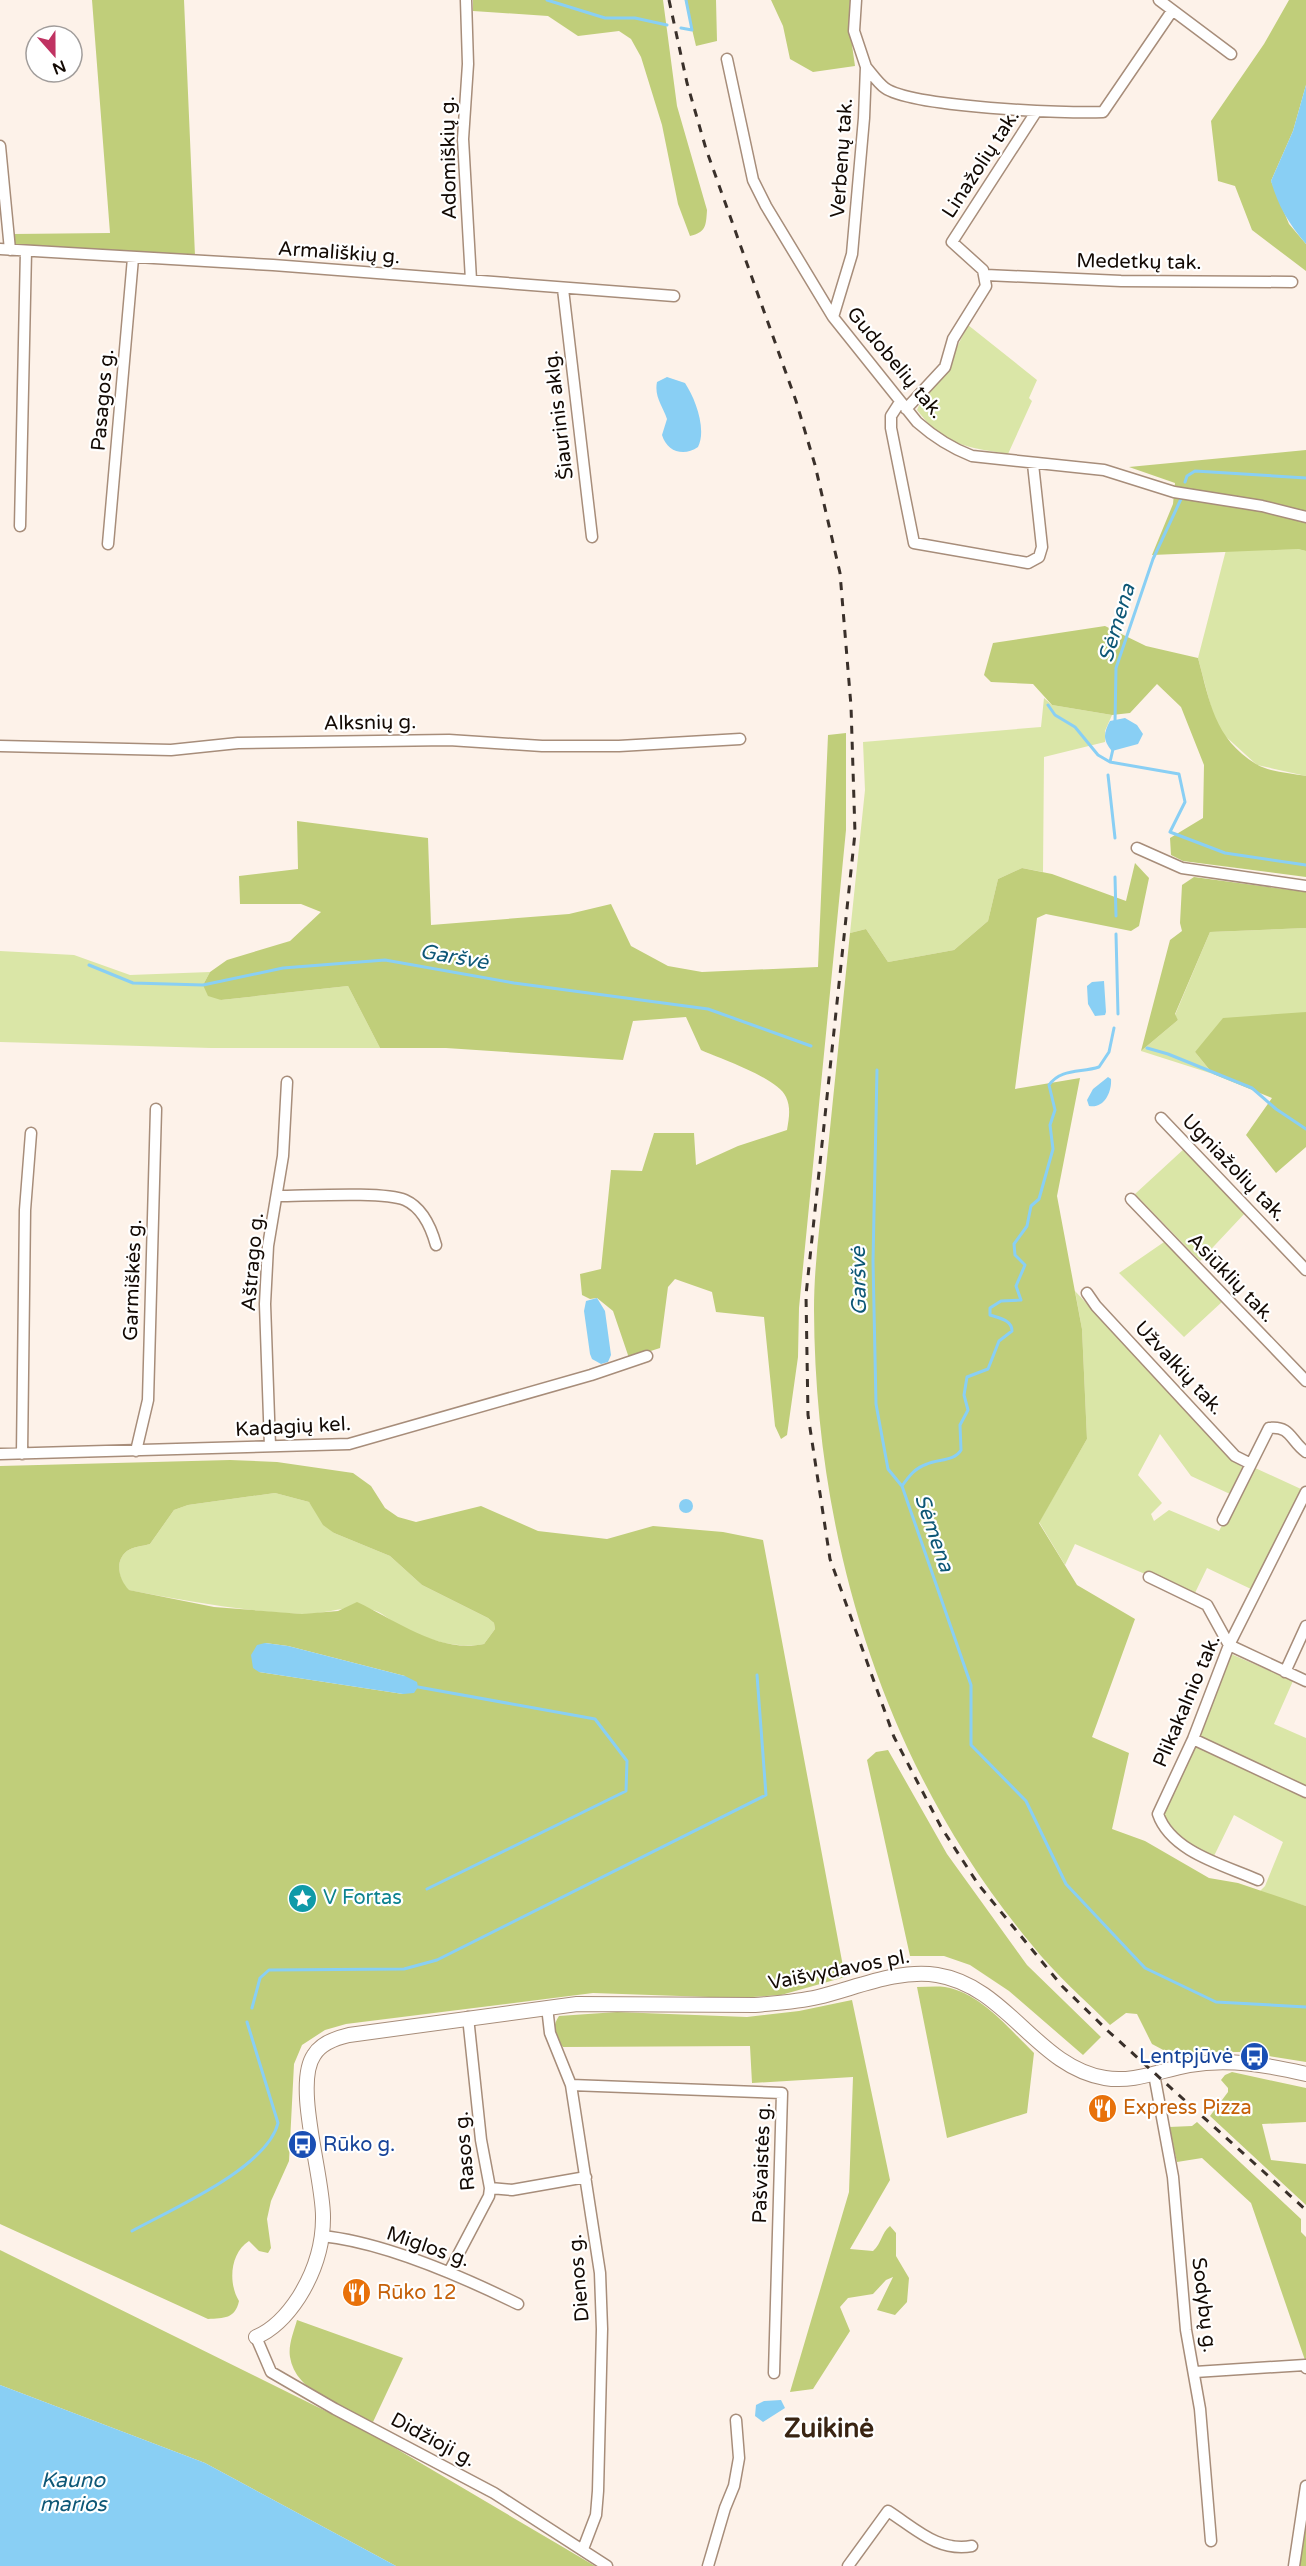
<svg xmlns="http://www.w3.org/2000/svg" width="1306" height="2566" viewBox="0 0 1306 2566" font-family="'Varela Round',sans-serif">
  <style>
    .green { fill: #dae6a7 }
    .forest { fill: #c0ce7a; fill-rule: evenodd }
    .water { fill: #89cff4 }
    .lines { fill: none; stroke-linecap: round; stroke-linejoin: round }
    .stream { stroke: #89cff4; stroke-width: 3 }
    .minor-casing { stroke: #a78d7a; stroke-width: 13 }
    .secondary-casing { stroke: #a78d7a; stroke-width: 16 }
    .minor { stroke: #fff; stroke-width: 10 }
    .secondary { stroke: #fff; stroke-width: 14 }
    .rail { stroke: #3a302a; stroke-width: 3; stroke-dasharray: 8 8; stroke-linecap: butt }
    .labels { text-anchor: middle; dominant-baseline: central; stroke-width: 4.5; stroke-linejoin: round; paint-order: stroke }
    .street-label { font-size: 20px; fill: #130a04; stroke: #fff }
    .culture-label { font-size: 20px; fill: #0d838f; stroke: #fff; text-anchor: start }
    .transit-label { font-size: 20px; fill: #164399; stroke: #fff; text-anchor: end }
    .food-label { font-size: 20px; fill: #c56008; stroke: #fff; text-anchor: start }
    .water-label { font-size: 21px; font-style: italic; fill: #0d5776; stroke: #fff }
    .district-label { font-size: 26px; font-weight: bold; fill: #392413; stroke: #fff }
  </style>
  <rect width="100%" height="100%" fill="#fdf2e9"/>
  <path class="green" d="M 968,325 L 1037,380 L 1029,398 L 1032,401 L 1008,454 C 967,447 944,446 917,410 L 922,399 L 942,377 Z
    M 1298,549 L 1306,551 L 1306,776 L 1257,765 L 1223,734 L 1215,722 L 1198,658 L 1226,550 Z
    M 1044,698 L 1052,705 L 1112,715 L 1105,731 L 1105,742 L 1044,757 L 1043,872 L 1022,868 L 998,879 L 988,921 L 954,950 L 888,962 L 866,929 L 850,933 L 865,790 L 863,742 L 1041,727 Z
    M 1306,928 L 1306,1012 L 1195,1052 L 1213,1074 L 1141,1051 L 1178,1020 L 1175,1015 L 1210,932 Z
    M 0,951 L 74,955 L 130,975 L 210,972 L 203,985 L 221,1000 L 348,986 L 380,1048 L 211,1048 L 0,1042 Z
    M 1185,1148 L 1246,1212 L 1200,1261 L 1135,1194 Z
    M 1167,1240 L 1223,1301 L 1184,1337 L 1119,1273 Z
    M 1075,1291 L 1229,1456 L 1243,1468 L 1230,1494 L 1191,1476 L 1160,1434 L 1138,1475 L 1162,1503 L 1151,1514 L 1154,1521 L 1169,1510 L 1219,1531 L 1253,1467 L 1301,1489 L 1253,1590 L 1207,1568 L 1194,1595 L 1075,1544 L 1065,1565 L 1039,1522 L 1087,1439 L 1082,1329 Z
    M 275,1493 L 309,1502 L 334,1533 L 390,1556 L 422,1585 L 488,1618 L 494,1623 L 495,1629 L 484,1644 C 456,1650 421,1638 396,1624 C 389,1619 381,1612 373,1610 C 348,1603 327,1615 301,1614 C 242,1611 186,1601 128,1590 C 119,1580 114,1561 127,1551 C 132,1547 143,1546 150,1544 L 174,1510 L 188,1505 Z
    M 1231,1654 L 1293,1681 L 1274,1724 L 1306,1738 L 1306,1906 L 1259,1892 L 1265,1886 L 1283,1842 L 1234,1815 L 1214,1856 L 1184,1843 L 1161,1815 Z"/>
  <path class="forest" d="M 92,0 L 184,0 L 195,256 L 13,246 L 13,234 L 110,233 Z
    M 473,0 L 663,0 L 677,106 L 707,210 C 706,226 706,232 690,236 L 678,204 L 662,125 L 641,57 L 631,39 L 619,31 L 578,36 L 548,16 L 473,11 Z
    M 685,0 L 716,0 L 717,41 L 696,46 Z
    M 771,0 L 850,0 L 849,24 L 855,66 L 813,72 L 790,59 L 783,26 Z
    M 1289,0 L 1306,0 L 1306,85 L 1293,131 L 1271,181 L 1289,224 L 1306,244 L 1306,271 L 1252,230 L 1235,186 L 1218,181 L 1211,121 L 1264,44 Z
    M 1306,450 L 1306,551 L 1298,549 L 1152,555 L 1173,504 L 1175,483 L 1129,467 Z
    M 1105,626 L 1146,646 L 1198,658 C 1210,702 1214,738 1256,764 C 1269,772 1291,773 1306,776 L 1306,877 L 1183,861 L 1171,855 L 1170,838 L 1203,818 L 1204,765 L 1181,707 L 1157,684 L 1130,713 L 1112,715 L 1052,705 L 1033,684 L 991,682 L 984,675 L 993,643 Z
    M 846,733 L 846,830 L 799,1308 L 798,1357 L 787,1435 L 781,1439 L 775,1426 L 764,1317 L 716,1312 L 712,1292 L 675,1279 L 668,1287 L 660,1348 L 629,1358 L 613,1311 L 597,1298 L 590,1299 L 582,1295 L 580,1274 L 601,1269 L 611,1170 L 642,1171 L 654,1133 L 694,1133 L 696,1165 L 738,1146 L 787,1130 C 789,1118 791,1108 786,1097 C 778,1078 721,1059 701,1050 L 686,1017 L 633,1021 L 623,1060 L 446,1048 L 380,1048 L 348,986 L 221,1000 L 208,996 L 203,985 L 210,972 L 227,960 L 290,941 L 321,912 L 301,904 L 240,904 L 239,876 L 298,869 L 297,821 L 428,838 L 431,925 L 569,914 L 611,904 L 631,946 L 668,966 L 702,972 L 818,967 L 828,735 Z
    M 1135,863 L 1149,878 L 1139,926 L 1131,931 L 1046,914 L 1037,918 L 1015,1089 L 1080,1078 L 1057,1196 L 1082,1329 L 1087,1439 L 1039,1523 L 1077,1585 L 1135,1619 L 1092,1737 L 1129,1753 L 1112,1829 L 1145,1841 L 1209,1878 L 1238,1883 L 1306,1906 L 1306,2062 L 1244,2052 L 1167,2052 L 1152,2044 L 1137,2014 L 1126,2013 L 1110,2025 C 1084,1999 1055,1974 1032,1945 C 883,1767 815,1539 814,1310 C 814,1263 821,1215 826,1168 C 834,1090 842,1011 850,933 L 866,929 L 888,962 L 954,950 L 988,921 L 998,879 L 1022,868 L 1052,874 L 1126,901 Z
    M 1194,877 L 1306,892 L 1306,928 L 1210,932 L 1175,1014 L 1178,1020 L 1141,1051 L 1170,940 L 1182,931 L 1180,923 L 1182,885 Z
    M 1306,1012 L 1306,1147 L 1276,1173 L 1246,1135 L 1272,1098 L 1213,1074 L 1195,1052 L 1223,1018 Z
    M 230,1460 L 277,1462 L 353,1473 L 371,1486 L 385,1508 L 398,1517 L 416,1522 L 481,1506 L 538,1531 L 607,1539 L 653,1526 L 723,1532 L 763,1540 L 845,1977 L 781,1995 L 738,1998 L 593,1993 L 346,2024 L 325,2030 L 302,2045 L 294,2064 L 289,2161 L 271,2201 L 267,2219 L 271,2248 L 268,2253 L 259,2251 L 249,2241 C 230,2253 228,2283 239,2301 C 235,2319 224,2318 208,2319 L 0,2224 L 0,1466 ZM 275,1493 L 309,1502 L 323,1525 L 334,1533 L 390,1556 L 422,1585 L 488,1618 L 494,1623 L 495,1629 L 484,1644 C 439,1654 396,1620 357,1602 L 338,1611 L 302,1614 L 214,1607 L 129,1590 C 119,1580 114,1561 127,1551 C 132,1547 143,1546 150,1544 L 174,1510 L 188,1505 ZM 265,1643 L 288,1646 L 405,1676 L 403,1694 L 259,1672 Z
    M 888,1750 L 947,1854 L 1027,1965 L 1101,2037 L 1083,2055 L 1009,1991 L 970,1965 L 944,1956 L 910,1956 L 867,1760 L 876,1752 Z
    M 917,1987 C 926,1987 936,1986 945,1987 C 981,1993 1009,2029 1034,2053 L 1027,2113 L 947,2138 Z
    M 852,2000 L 890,2180 L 850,2249 L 873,2251 C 882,2243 881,2233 890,2226 L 896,2233 L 896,2256 L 909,2278 L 907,2302 L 895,2315 L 877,2310 L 893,2277 L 886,2280 L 873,2294 L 848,2298 L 840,2307 L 850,2331 L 813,2389 L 790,2392 L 849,2192 L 853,2077 L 752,2083 L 750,2046 L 563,2047 C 555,2038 551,2027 559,2016 L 617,2012 L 747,2017 L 799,2011 Z
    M 1232,2072 L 1306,2088 L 1306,2122 L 1262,2124 L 1271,2160 L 1306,2164 L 1306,2205 L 1210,2116 L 1228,2092 L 1228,2088 L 1221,2080 L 1225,2075 Z
    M 1197,2122 L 1301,2219 L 1301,2232 L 1306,2237 L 1306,2363 L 1251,2203 L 1202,2158 L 1177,2162 L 1169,2127 L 1192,2126 Z
    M 0,2250 L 368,2432 L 595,2566 L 396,2566 L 205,2463 L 0,2385 Z
    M 297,2320 L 403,2358 L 373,2422 C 345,2409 295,2392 290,2357 C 288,2345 294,2331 297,2320 Z
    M 1306,2519 L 1306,2566 L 1299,2566 Z"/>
  <path class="water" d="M 1306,85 L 1306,244 C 1289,224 1278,206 1271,181 L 1293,131 Z
    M 667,377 L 685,383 C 695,398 707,429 698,447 C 684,457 667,452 662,435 L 667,419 C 663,406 654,397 657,382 Z
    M 1125,718 L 1137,725 L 1143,734 L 1138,744 L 1112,751 C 1103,740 1103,734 1110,721 Z
    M 1104,981 L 1106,1012 L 1105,1015 L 1095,1016 L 1088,1004 L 1087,986 L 1092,982 Z
    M 1108,1077 L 1111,1079 C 1112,1092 1104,1109 1089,1106 L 1087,1100 L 1093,1089 Z
    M 597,1298 L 605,1311 L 611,1355 L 608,1362 L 601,1364 L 592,1359 L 590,1354 L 584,1311 L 586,1301 Z
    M679 1506a7 7 0 1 1 14 0a7 7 0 1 1-14 0Z
    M 265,1643 L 288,1646 L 405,1676 L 417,1682 L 418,1687 L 414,1693 L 403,1694 L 259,1672 L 253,1668 L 251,1655 L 257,1645 Z
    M 0,2385 L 205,2463 L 396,2566 L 0,2566 Z
    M 781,2400 L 785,2408 L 763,2422 L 755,2416 L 756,2405 L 764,2401 Z"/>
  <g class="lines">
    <path class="stream" d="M 547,0 L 605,18 L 635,18 L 667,25
      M 681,28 L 692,30 L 686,0
      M 1185,482 L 1187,476 L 1195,471 L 1306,478
      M 1048,705 L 1055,715 L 1075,727 L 1098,755 L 1110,762 L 1179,774 L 1185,802 L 1170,832 L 1225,853 L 1306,865
      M 1115,722 L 1116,668 L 1153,559 L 1181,499
      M 1110,762 L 1113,749
      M 1108,775 L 1115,838
      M 1115,877 L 1116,916
      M 1116,934 L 1118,1014
      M 89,965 L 133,983 L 203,985 L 283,968 L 385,960 L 514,983 L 708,1009 L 811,1046
      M 1114,1028 L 1109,1052 L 1099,1067 C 1081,1073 1061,1068 1049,1085 L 1055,1110 L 1050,1125 L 1053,1149 L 1039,1199 L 1031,1206 L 1027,1226 L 1014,1244 L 1015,1255 L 1025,1265 L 1016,1286 L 1021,1300 L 1001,1301 L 990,1308 L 990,1315 C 999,1318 1012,1320 1012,1331 L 999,1341 L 988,1369 L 967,1377 L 964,1395 L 968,1410 L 960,1425 L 961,1450 C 955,1461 938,1459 927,1464 C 915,1468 909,1476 902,1486 L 971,1685 L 971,1745 L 1026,1801 L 1066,1884 L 1145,1968 L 1216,2002 L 1306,2007
      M 1147,1048 L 1168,1054 L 1252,1088 L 1276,1109 L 1306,1129
      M 877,1070 L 873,1261 L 876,1404 L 888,1469 L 901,1485
      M 418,1687 L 595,1719 L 627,1761 L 626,1791 L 427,1889
      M 252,2008 L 260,1978 L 269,1970 L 404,1969 L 437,1960 L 766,1795 L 757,1675
      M 132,2231 C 172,2209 267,2168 278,2123 L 247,2022"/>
    <defs>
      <path id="minor" d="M 466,0 L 468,64 L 463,139 L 471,280
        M 1159,0 L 1231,54
        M 727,59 L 753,180 L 766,206 L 833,317 L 917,422 C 934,437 951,448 972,456 L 1104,470 L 1174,492 L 1262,506 L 1306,517
        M 866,67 C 872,74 878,83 885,88 C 912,107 1066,114 1103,112 L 1172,11
        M 0,146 L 10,250
        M 0,249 L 273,265 L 674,296
        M 986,275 L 1121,281 L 1292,282
        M 563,289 L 592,537
        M 833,317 L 852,254 L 864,118 L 866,67 L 854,31 L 856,0
        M 900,402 L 891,416 L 891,428 L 914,543 L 1028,563 L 1039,557 L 1042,547 L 1033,464
        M 906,409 L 945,367 L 953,339 L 986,286 L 983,270 L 952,242 L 1036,112
        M 20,526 L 26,251
        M 108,544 L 133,258
        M 0,746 L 171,750 L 238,743 L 449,740 L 542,746 L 619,746 L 740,739
        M 1137,848 L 1182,868 L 1306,886
        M 1161,1118 L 1306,1270
        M 278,1196 C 305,1196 384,1191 405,1200 C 423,1208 431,1227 436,1245
        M 1131,1199 L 1306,1381
        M 1087,1293 L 1096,1306 L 1235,1456 L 1249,1463
        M 270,1446 L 265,1304 L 268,1246 L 283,1156 L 287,1082
        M 136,1451 L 148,1400 L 156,1109
        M 0,1454 L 349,1444 L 591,1375 L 647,1356
        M 22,1454 L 25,1210 L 31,1133
        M 1223,1520 L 1269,1428 C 1291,1425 1291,1442 1306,1452
        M 1149,1577 L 1207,1605 L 1229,1645 L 1306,1681
        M 1285,1672 L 1306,1626
        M 1193,1739 L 1306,1792
        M 1258,1880 C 1224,1865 1171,1852 1158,1814 L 1193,1739 L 1229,1645 L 1306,1492
        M 547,2007 L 550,2033 L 571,2085 L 600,2273 L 602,2329 L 598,2491 L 596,2515 L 583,2549
        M 1154,2074 L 1173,2177 L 1186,2330 L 1200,2409 L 1211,2541
        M 571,2085 L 782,2093 L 774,2373
        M 490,2188 L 512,2190 L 586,2177
        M 322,2236 C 382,2242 463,2277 518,2304
        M 449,2272 L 489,2196 L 490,2188 L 481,2140 L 468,2017
        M 256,2337 L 271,2372 L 335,2409 L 494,2493 L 607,2566
        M 1195,2372 L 1305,2365 L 1306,2368
        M 708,2566 L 725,2508 L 734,2486 L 739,2458 L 736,2420
        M 848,2566 L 888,2511 C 916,2529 938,2552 972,2546
        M 1294,2566 L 1306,2486"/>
      <path id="secondary" d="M 256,2337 C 275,2329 288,2314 299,2297 C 314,2273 323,2246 323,2218 C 324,2179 293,2085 314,2055 C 321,2043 336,2038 349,2035 L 577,2004 L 755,2005 C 776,2003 797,2002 818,1997 C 856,1988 897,1969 937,1975 C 1007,1986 1037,2067 1105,2078 C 1134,2083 1161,2070 1189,2065 C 1229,2058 1267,2065 1306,2074"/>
    </defs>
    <use href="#minor" class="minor-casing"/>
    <use href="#secondary" class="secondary-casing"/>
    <use href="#minor" class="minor"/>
    <use href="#secondary" class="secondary"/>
    <path class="rail" d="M 669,0 L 687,83 L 706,149 L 796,401 L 815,465 L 840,573 L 851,706 L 855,833 L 806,1295 L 808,1415 L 830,1559 L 894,1737 L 941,1827 L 978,1884 L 1062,1986 L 1108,2031 L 1306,2210"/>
  </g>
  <defs>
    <symbol id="sight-disc" viewBox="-11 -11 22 22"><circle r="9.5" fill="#0f9aa8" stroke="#fff"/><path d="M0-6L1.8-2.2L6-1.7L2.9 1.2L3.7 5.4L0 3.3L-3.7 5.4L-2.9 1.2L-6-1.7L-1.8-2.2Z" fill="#fff"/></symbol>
    <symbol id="bus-disc" viewBox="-11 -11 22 22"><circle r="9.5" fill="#1a4fb4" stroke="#fff"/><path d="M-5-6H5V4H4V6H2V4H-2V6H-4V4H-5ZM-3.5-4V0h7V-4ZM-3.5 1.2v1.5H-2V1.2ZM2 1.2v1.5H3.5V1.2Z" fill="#fff"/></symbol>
    <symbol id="restaurant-disc" viewBox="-11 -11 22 22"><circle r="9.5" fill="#e8710a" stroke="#fff"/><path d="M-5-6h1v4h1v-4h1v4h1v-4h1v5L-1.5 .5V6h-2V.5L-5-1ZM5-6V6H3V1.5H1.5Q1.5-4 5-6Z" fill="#fff"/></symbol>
  </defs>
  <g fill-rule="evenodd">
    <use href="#sight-disc" x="286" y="1882" width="33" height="33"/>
    <use href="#bus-disc" x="1238" y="2040" width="33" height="33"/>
    <use href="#restaurant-disc" x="1086" y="2092" width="33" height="33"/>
    <use href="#bus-disc" x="286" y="2128" width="33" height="33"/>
    <use href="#restaurant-disc" x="340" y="2276" width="33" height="33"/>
  </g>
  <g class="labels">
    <g class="street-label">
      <text transform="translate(449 158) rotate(-91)">Adomiškių g.</text>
      <text transform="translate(842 158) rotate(-86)">Verbenų tak.</text>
      <text transform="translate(981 164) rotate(-57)">Linažolių tak.</text>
      <text transform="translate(339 253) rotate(4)">Armališkių g.</text>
      <text transform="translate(1139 262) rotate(1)">Medetkų tak.</text>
      <text transform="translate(895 363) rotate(50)">Gudobelių tak.</text>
      <text transform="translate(103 400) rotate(-85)">Pasagos g.</text>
      <text transform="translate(559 415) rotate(-97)">Šiaurinis aklg.</text>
      <text transform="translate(370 723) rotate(-1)">Alksnių g.</text>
      <text transform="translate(1234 1168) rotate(46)">Ugniažolių tak.</text>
      <text transform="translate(253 1262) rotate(-85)">Aštrago g.</text>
      <text transform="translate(1231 1278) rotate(46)">Asiūklių tak.</text>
      <text transform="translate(133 1280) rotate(-88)">Garmiškės g.</text>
      <text transform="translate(1179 1368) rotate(47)">Užvalkių tak.</text>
      <text transform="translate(293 1427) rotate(-3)">Kadagių kel.</text>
      <text transform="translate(1187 1701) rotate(-67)">Plikakalnio tak.</text>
      <text transform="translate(839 1970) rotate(-11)">Vaišvydavos pl.</text>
      <text transform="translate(465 2151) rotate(-95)">Rasos g.</text>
      <text transform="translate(762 2163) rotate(-88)">Pašvaistės g.</text>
      <text transform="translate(428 2247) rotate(19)">Miglos g.</text>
      <text transform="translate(579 2278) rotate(-95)">Dienos g.</text>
      <text transform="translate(1204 2305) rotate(83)">Sodybų g.</text>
      <text transform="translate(433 2440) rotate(28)">Didžioji g.</text>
    </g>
    <g class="culture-label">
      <text x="323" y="1898">V Fortas</text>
    </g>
    <g class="transit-label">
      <text x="1233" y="2057">Lentpjūvė</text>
      <text x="323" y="2145" text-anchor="start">Rūko g.</text>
    </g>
    <g class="food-label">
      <text x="1123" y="2108">Express Pizza</text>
      <text x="377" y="2293">Rūko 12</text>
    </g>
    <g class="water-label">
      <text transform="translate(1117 623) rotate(-73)">Sėmena</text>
      <text transform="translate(454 957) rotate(10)">Garšvė</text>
      <text transform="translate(859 1281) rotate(-91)">Garšvė</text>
      <text transform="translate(934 1533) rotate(71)">Sėmena</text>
      <text x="73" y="2480">Kauno<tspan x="73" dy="24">marios</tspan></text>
    </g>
    <g class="district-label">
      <text x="829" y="2428">Zuikinė</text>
    </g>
  </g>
  <g transform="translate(54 54) rotate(159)"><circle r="28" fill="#ffffff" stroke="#a19d9b" stroke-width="1.5"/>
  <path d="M0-4.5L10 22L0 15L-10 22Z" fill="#c03362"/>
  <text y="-9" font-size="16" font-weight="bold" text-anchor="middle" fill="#130a04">N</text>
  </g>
</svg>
